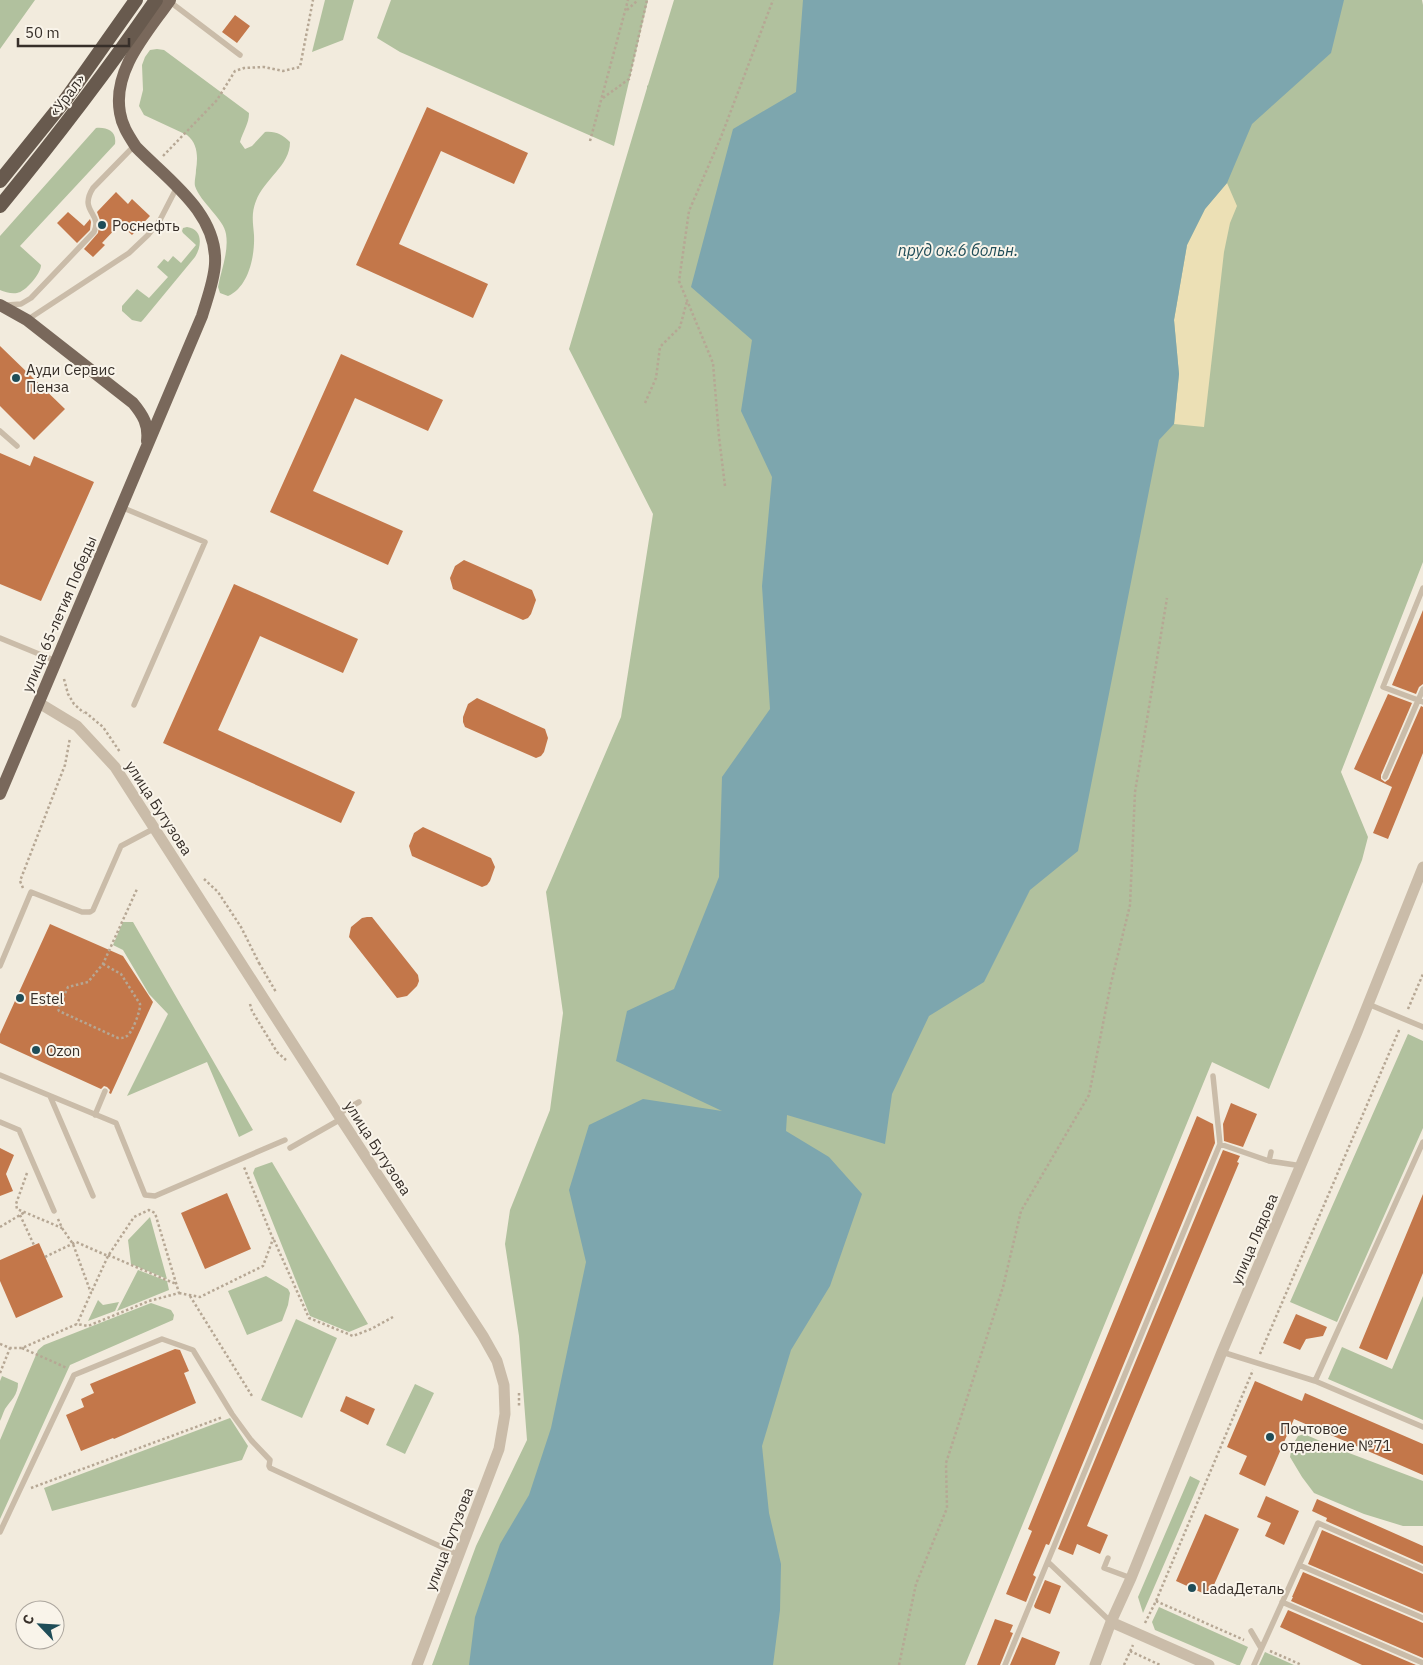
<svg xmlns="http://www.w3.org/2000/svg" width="1423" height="1665" viewBox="0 0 1423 1665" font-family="'IBM Plex Sans',sans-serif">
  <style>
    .green { fill: #b1c19e }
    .sand { fill: #ece0b5 }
    .water { fill: #7da6ae }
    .building { fill: #c3774a }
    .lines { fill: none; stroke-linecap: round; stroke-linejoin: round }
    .path { stroke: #b6a794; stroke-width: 2.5; stroke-dasharray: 2.5 2.5; stroke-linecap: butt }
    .service { stroke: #cabca9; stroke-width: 5.5 }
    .minor { stroke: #cabca9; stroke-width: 11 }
    .primary { stroke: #79685b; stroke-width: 12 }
    .trunk { stroke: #685a4e; stroke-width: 14 }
    .poi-dot { fill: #1f4d58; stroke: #f9f4ea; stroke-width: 2 }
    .labels { text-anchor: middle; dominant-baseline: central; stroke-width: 4; stroke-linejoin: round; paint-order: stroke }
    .street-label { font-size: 15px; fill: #372f29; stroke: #f9f4ea }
    .poi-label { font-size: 15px; fill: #372f29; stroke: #f9f4ea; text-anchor: start }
    .water-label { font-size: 16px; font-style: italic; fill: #1f4d58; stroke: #f9f4ea }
  </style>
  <rect width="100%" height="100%" fill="#f2ebdd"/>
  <path class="green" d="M 0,0 L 35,0 L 0,49 Z
    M 325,0 L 354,0 L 343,40 L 312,52 Z
    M 391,0 L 648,0 L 614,146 L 400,52 L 377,38 Z
    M 674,0 L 1422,0 L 1423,5 L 1423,562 L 1341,772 L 1368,837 L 1362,860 L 1269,1089 L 1212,1062 L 965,1665 L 432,1665 L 476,1546 L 527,1440 L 519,1336 L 505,1244 L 510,1210 L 550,1110 L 563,1013 L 546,892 L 621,717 L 653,514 L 569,349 L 647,88 L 647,86 L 648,85 Z
    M 157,49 L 164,50 L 249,113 C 249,124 243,131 240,142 L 245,149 L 252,146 L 265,132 C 276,131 283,135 290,142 C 290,166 264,179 256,201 C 251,213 253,223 254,235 C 255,255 249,287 228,296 L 220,293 L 218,287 C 221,270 229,252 226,234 C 224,219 200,202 195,186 C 194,181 196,176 196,170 C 198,157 198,144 187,135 L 144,115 L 139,106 L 143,90 L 142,65 L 145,57 L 150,50 Z
    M 96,128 C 107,127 117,131 115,144 L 20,246 L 41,265 C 41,274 25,292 17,293 C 11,294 5,292 0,290 L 0,236 Z
    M 187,227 C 203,229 202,246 195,257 L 143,320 L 141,322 L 132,320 L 122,311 L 122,306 L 137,289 L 149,298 L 168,277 L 157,267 L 164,259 L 168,262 L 173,256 L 181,263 L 196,245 L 183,233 L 182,231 L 183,228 Z
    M 123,922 L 133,922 L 253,1130 L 239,1137 L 207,1062 L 127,1096 L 168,1014 L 149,994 L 123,950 L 113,945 Z
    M 1408,1034 L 1423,1041 L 1423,1128 L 1337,1322 L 1290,1302 Z
    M 272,1162 L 368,1324 L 349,1332 L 310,1316 L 253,1173 L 255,1168 Z
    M 150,1217 L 167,1279 L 131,1264 L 128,1240 Z
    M 138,1270 L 167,1281 L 169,1290 L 117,1311 Z
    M 266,1276 L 288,1289 L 290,1293 L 288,1305 L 282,1321 L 247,1335 L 228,1291 Z
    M 1423,1296 L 1423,1420 L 1328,1379 L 1342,1347 L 1392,1369 Z
    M 98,1300 L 103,1305 L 119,1302 L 115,1311 L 88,1321 Z
    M 151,1303 L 171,1310 L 174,1315 L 173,1320 L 70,1365 L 0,1519 L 0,1440 L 38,1350 L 44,1345 Z
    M 296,1319 L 337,1338 L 302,1418 L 261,1400 Z
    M 2,1376 L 18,1383 C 18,1395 11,1400 5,1409 C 3,1413 2,1417 0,1421 L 0,1381 Z
    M 415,1384 L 434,1393 L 405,1454 L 386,1445 Z
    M 230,1418 L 248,1446 L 242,1460 L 52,1511 L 44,1488 Z
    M 1304,1434 L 1341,1450 L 1423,1481 L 1423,1526 L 1403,1526 L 1364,1514 L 1314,1493 L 1302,1477 L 1290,1457 L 1292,1446 L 1298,1436 Z
    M 1190,1476 L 1200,1481 L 1143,1613 L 1138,1597 Z
    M 1159,1607 L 1248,1647 L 1240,1665 L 1237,1665 L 1155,1630 L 1152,1622 Z
    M 1265,1652 L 1294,1665 L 1259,1665 Z"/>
  <path class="sand" d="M 1227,183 L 1237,206 L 1230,223 L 1224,252 L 1204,427 L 1174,424 L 1179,374 L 1174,320 L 1187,245 L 1205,209 Z"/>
  <path class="water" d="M 803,0 L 1344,0 L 1331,53 L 1252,124 L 1227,183 L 1205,209 L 1187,245 L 1174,320 L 1179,374 L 1174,424 L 1159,440 L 1078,851 L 1030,890 L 984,982 L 929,1016 L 892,1094 L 885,1144 L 787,1115 L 786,1131 L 829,1157 L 862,1194 L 830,1286 L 791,1350 L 762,1446 L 769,1513 L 781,1564 L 780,1610 L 773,1665 L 469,1665 L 475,1617 L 500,1544 L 529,1495 L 551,1428 L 586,1262 L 569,1190 L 589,1125 L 643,1099 L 722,1111 L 616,1061 L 627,1011 L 674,989 L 719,877 L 722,777 L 770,709 L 762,586 L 772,477 L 741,411 L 752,340 L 691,287 L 733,129 L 796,92 Z"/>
  <path class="building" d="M 235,15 L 250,26 L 237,43 L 222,32 Z
    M 427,107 L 528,153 L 514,184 L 441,151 L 399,244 L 488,284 L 473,318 L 356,265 Z
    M 116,192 L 128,204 L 132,199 L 150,216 L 132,235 L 120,224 L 102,243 L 105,245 L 93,257 L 84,249 L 98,233 L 100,220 L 97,212 Z
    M 68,212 L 84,226 L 90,219 L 91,222 L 90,230 L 77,243 L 57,223 Z
    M 0,346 L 65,409 L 34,440 L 0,406 Z
    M 341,354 L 443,400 L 428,431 L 355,398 L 313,491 L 403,531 L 388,565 L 270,512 Z
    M 0,453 L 30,466 L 34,456 L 94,482 L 41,601 L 0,584 Z
    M 464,560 L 532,590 L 536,600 L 531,614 L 528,618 L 523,620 L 453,589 L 450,578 L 455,566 Z
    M 234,584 L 358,639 L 343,673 L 260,636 L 218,730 L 355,792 L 341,823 L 163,743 Z
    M 1423,610 L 1423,684 L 1419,687 L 1416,694 L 1392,685 Z
    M 1388,694 L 1412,703 L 1381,775 L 1381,779 L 1385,782 L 1389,779 L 1421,706 L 1423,707 L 1423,753 L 1388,839 L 1373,833 L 1392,787 L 1354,769 Z
    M 477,698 L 545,729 L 548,738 L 544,752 L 541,756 L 536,758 L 465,727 L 463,722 L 463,717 L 468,704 Z
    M 423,827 L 491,858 L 495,867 L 490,881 L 487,885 L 482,887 L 412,856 L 409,846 L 414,833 Z
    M 367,917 L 372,917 L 418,975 L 419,981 L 417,986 L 407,996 L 397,998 L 349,937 L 351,927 L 362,918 Z
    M 50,924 L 123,956 L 153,1002 L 111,1094 L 109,1093 L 110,1090 L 107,1087 L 104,1086 L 101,1089 L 0,1043 L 0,1034 Z
    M 1231,1103 L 1257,1114 L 1243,1147 L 1224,1141 L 1223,1124 Z
    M 1197,1116 L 1213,1124 L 1215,1143 L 1049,1545 L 1046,1544 L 1033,1575 L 1036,1577 L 1026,1602 L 1006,1594 L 1032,1531 L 1028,1529 Z
    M 0,1148 L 14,1155 L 6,1174 L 13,1191 L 0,1196 Z
    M 1223,1150 L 1240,1156 L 1237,1162 L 1239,1163 L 1087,1526 L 1108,1535 L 1100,1554 L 1077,1544 L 1073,1555 L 1058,1549 Z
    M 227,1193 L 251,1249 L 205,1269 L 181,1213 Z
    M 1423,1194 L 1423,1273 L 1387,1360 L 1359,1348 Z
    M 39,1243 L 63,1297 L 16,1318 L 0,1281 L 0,1260 Z
    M 1296,1314 L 1327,1327 L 1323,1336 L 1306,1339 L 1300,1350 L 1283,1343 Z
    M 175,1349 L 180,1350 L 189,1371 L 184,1373 L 196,1403 L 114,1439 L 113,1438 L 81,1451 L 66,1415 L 84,1407 L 81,1399 L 94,1393 L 90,1384 Z
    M 1255,1381 L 1302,1401 L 1305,1393 L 1423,1444 L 1423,1475 L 1294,1419 L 1265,1486 L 1239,1474 L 1247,1456 L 1227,1447 Z
    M 346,1396 L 375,1409 L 368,1425 L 340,1411 Z
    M 1266,1496 L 1299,1511 L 1284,1545 L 1265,1536 L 1271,1523 L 1257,1517 Z
    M 1317,1499 L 1423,1546 L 1423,1564 L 1326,1521 L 1327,1518 L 1312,1511 Z
    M 1205,1514 L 1239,1529 L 1209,1596 L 1176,1581 Z
    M 1322,1530 L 1423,1574 L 1423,1613 L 1308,1564 Z
    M 1303,1572 L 1423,1623 L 1423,1658 L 1291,1601 L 1293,1597 L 1292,1597 Z
    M 1045,1580 L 1061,1586 L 1050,1614 L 1035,1608 L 1034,1606 Z
    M 1288,1610 L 1416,1665 L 1362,1665 L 1280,1627 Z
    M 995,1619 L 1013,1625 L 1010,1632 L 1013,1633 L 1000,1665 L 977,1665 Z
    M 1022,1637 L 1060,1652 L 1055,1665 L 1010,1665 Z"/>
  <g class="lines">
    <path class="path" d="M 627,10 L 638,0
      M 603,98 L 629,79 L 647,0
      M 590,141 L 628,0
      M 163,156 L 217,100 L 235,71 L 244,68 L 264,67 L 283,71 L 300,67 L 313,0
      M 645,403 L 656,378 L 660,347 L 680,327 L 687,301
      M 725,486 L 719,437 L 713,363 L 679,281 L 689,211 L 721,137 L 773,0
      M 64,679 L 68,694 L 74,704 L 84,713
      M 85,712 L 103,727 L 120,752
      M 204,879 L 218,892 L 241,927 L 259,963 L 258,964
      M 23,888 L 20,881 L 65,765 L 70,738
      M 259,963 L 276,992
      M 103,964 L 121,974 L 140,1004 C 141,1010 132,1033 127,1036 C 124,1038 122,1038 118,1038 L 59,1011 L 58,1009 L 68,987 L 88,982 L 103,964 L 137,889
      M 250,1004 L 252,1011 L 277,1052 L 286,1060
      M 1408,1009 L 1423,974
      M 27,1173 L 16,1204 L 17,1209 L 62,1228
      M 20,1215 L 34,1245
      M 58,1219 L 62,1228 L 73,1244 L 91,1293 L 77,1324
      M 0,1227 L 25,1212
      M 274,1240 L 309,1318 L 353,1336 L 371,1329 L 393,1317
      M 108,1255 L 176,1284
      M 45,1257 L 76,1242 L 108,1256
      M 179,1293 L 200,1297 L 263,1266 L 273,1239 L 244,1167
      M 190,1296 L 252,1396
      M 0,1344 L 10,1348 L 22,1348 L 77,1324 L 88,1326 L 149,1301 L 179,1293 L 155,1213 L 149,1210 L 134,1217 L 108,1256 L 91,1293
      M 22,1348 L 67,1368
      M 1260,1354 L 1400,1028
      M 0,1373 L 10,1348
      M 519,1393 L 519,1408
      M 31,1488 L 223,1417
      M 1156,1601 L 1244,1640
      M 1145,1623 L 1156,1601 L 1253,1370
      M 1130,1651 L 1160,1665
      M 1270,1651 L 1302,1665
      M 899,1665 L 916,1584 L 947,1508 L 946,1463 L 1003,1287 L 1021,1211 L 1089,1095 L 1111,983 L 1130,905 L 1135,792 L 1167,598
      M 1124,1665 L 1133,1645"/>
    <path class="service" d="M 169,1 L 240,55
      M 7,305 L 21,304 L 31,298 L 94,232 C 103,213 78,212 93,188 L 135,145
      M 27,320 L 129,253 L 148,235 L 160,220 L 177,187
      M 0,431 L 17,446
      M 121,507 L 205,542 L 134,705
      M 1423,588 L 1383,687 L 1423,702
      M 0,638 L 56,661
      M 1385,777 L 1423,689
      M 0,966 L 31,892 L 82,912 L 90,912 L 93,910 L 121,846 L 155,828
      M 1368,1004 L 1423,1027
      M 0,1075 L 116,1123 L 145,1195 L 155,1196 L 285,1140
      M 1213,1076 L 1220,1144
      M 50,1096 L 93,1196
      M 338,1114 L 359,1102
      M 95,1115 L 105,1091
      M 0,1122 L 19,1130 L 54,1211
      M 290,1148 L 341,1119
      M 1269,1161 L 1271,1152
      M 1222,1352 L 1315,1381 L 1423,1427
      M 1315,1381 L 1423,1142
      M 0,1532 L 74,1375 L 162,1339 L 193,1350 L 232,1414 L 251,1440 L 270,1460 L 269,1466 L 270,1468 L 459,1555
      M 1108,1558 L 1104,1568 L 1131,1578
      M 1048,1562 L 1111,1622
      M 1299,1565 L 1423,1618
      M 1282,1602 L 1423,1663
      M 1251,1631 L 1261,1648
      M 1005,1665 L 1220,1144 L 1269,1161 L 1302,1166
      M 1254,1665 L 1318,1523 L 1423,1569"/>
    <path class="minor" d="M 39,703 L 77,726 L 115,767 L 341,1119 L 483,1336 L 497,1361 L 504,1385 L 505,1414 L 499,1449 L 417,1665
      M 1111,1622 L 1209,1665
      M 1095,1665 L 1111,1622 L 1131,1578 L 1222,1352 L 1357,1032 L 1423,867"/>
    <path class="primary" d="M 0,305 L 27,320 L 133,403 C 143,415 149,425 147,441
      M 0,794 L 202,316 C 207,299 214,281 215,264 C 218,213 167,179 136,147 C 129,136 122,126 120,113 C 112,70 148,32 170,0"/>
    <path class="trunk" d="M 0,181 L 66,99 L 136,0
      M 0,206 C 55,139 107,71 156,0"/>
  </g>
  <g class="poi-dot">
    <circle cx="102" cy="225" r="5"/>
    <circle cx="16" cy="378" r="5"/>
    <circle cx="20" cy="998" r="5"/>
    <circle cx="36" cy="1050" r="5"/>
    <circle cx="1270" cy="1437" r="5"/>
    <circle cx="1192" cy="1588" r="5"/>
  </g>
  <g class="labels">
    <g class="street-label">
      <text transform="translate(67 95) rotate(-53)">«Урал»</text>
      <text transform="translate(59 614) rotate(-67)">улица 65-летия Победы</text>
      <text transform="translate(159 808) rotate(57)">улица Бутузова</text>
      <text transform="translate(378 1148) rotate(57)">улица Бутузова</text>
      <text transform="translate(1254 1239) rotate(-67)">улица Лядова</text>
      <text transform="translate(449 1539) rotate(-69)">улица Бутузова</text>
    </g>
    <g class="poi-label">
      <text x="112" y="225">Роснефть</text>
      <text x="26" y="369">Ауди Сервис<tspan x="26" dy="17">Пенза</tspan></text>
      <text x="30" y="998">Estel</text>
      <text x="46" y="1050">Ozon</text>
      <text x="1280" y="1428">Почтовое<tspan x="1280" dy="17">отделение №71</tspan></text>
      <text x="1202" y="1588">LadaДеталь</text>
    </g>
    <g class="water-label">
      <text x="958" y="250">пруд ок.6 больн.</text>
    </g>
  </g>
  <g transform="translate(40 1625) rotate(295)"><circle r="24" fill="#f9f4ea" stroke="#aba59d"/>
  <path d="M0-4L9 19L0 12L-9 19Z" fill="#1f4d58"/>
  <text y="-8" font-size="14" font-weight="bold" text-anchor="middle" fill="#372f29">С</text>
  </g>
  <path d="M18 38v8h111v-8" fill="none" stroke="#372f29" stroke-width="2.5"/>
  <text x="25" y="38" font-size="15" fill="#372f29" stroke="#f9f4ea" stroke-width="4" paint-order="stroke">50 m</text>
</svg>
